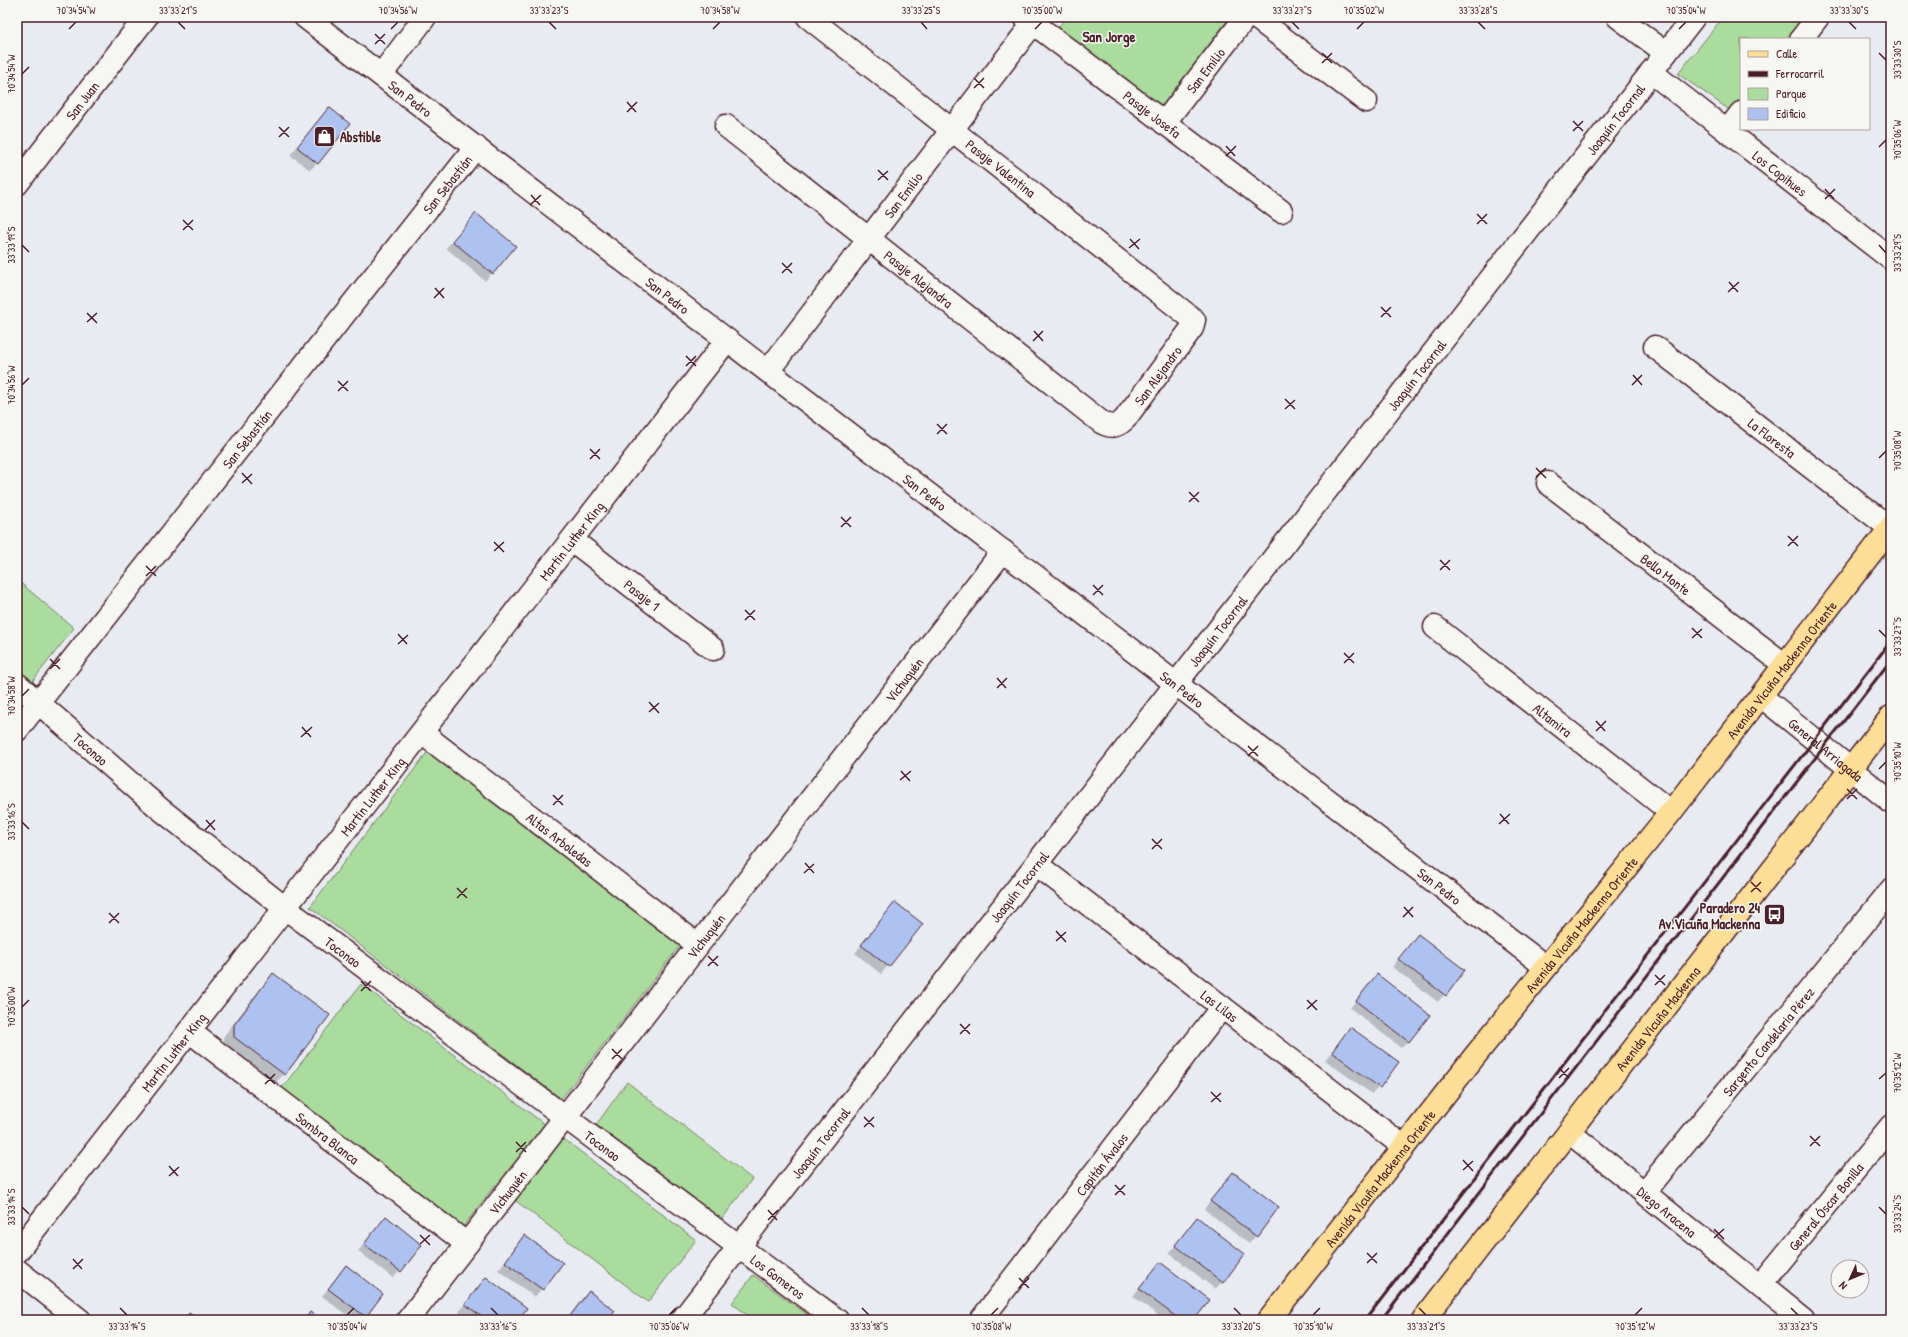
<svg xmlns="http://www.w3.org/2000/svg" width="1908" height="1337" viewBox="0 0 1908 1337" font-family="'Patrick Hand',sans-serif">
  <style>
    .green { fill: #aadc9e; stroke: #7a7e64 }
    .shadow { fill: #0003 }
    .building { fill: #aec2f1; stroke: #4a1f2b }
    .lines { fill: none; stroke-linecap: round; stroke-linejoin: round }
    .minor-casing { stroke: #4a1f2b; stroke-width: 25 }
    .major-casing { stroke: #4a1f2b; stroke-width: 25 }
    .minor { stroke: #f6f6f2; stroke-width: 22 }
    .major { stroke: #fcde96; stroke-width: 22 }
    .rail { stroke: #4a1f2b; stroke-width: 3 }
    .ticks { fill: none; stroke: #4a1f2b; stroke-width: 1.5 }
    .labels { text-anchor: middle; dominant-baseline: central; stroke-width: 3; stroke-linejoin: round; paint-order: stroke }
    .street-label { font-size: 14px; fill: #4a1f2b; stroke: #f6f6f2 }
    .poi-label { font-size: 14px; font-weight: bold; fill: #4a1f2b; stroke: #f6f6f2; text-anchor: start }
    .neighbourhood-label { font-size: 15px; font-weight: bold; fill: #4a1f2b; stroke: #f6f6f2 }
    .neatline { fill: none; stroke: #4a1f2b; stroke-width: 1.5 }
    .ticks-label { font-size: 10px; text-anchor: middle; fill: #4a1f2b }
  </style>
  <rect width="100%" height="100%" fill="#e8ecf2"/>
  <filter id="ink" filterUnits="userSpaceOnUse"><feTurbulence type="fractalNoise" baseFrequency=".025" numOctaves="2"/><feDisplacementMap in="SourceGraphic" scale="8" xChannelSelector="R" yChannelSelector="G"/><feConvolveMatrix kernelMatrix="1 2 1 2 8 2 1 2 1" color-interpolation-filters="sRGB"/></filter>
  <g filter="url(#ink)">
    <path class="green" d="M 1066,17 L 1230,17 L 1158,112 L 1054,33 Z
      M 1723,17 L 1808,17 L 1790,39 L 1741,39 L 1741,99 L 1731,111 L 1678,74 Z
      M 17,580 L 74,628 L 17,701 Z
      M 429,750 L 683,942 L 561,1099 L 310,907 Z
      M 361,984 L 696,1240 L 648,1302 L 495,1185 L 463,1227 L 282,1088 Z
      M 627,1082 L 752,1179 L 722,1219 L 596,1125 Z
      M 753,1275 L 815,1320 L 754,1320 L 732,1303 Z"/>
    <path class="shadow" d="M 329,108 L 317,163 L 310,170 L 290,155 Z
      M 476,214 L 515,246 L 485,281 L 446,248 Z
      M 888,911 L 922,924 L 881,974 L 855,953 Z
      M 1418,935 L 1464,970 L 1438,1002 L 1392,967 Z
      M 274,974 L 328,1015 L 284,1074 L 273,1085 L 224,1048 L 223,1037 L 263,985 Z
      M 1377,975 L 1408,1041 L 1401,1048 L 1350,1008 Z
      M 1350,1028 L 1379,1087 L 1372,1094 L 1325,1060 Z
      M 1233,1173 L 1278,1208 L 1249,1244 L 1204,1209 Z
      M 386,1217 L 421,1245 L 393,1278 L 358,1251 Z
      M 1197,1219 L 1222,1282 L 1215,1289 L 1169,1253 Z
      M 524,1237 L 561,1263 L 535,1297 L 498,1270 Z
      M 1160,1263 L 1193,1320 L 1164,1320 L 1133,1296 Z
      M 346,1267 L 382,1294 L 362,1320 L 353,1320 L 322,1296 Z
      M 486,1278 L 517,1320 L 469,1320 L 459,1312 Z
      M 589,1292 L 607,1320 L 566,1320 L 582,1299 Z"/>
    <path class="building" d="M 329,107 L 350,124 L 318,164 L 297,147 Z
      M 476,213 L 516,246 L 493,274 L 452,241 Z
      M 895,902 L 923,924 L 889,967 L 861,945 Z
      M 1418,934 L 1465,970 L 1446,996 L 1398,959 Z
      M 273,973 L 330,1015 L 285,1075 L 234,1037 L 234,1025 Z
      M 1377,974 L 1430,1015 L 1409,1042 L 1356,1001 Z
      M 1350,1027 L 1399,1062 L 1380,1088 L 1332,1052 Z
      M 1233,1172 L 1279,1207 L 1257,1237 L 1210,1201 Z
      M 386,1216 L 422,1245 L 401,1272 L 364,1244 Z
      M 1197,1217 L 1245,1254 L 1223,1283 L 1175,1245 Z
      M 524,1235 L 563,1263 L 543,1290 L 505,1262 Z
      M 1160,1262 L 1210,1300 L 1194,1320 L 1180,1320 L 1139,1289 Z
      M 346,1265 L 383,1294 L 366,1317 L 328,1289 Z
      M 486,1277 L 527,1308 L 518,1320 L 486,1320 L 465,1304 Z
      M 589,1291 L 615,1311 L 608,1320 L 567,1320 Z
      M 310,1312 L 321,1320 L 305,1320 Z
      M 189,1313 L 199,1320 L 184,1320 Z"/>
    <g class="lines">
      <defs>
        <g id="minor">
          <path id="s1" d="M 305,17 L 1546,967"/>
          <path id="s2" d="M 1025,17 L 1281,211"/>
          <path d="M 1255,17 L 1366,101"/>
          <path d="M 1618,17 L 1666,53"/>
          <path d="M 1801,39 L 1818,17"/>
          <path id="s3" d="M 1651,72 L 1891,259"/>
          <path d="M 381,75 L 425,17"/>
          <path id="s4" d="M 1164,123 L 1246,17"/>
          <path id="s5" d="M 726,126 L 1101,422 C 1111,428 1117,427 1125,419 L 1192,328 L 1194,320 L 808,17"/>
          <path d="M 1727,131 L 1741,113"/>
          <path id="s6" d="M 17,184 L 146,17"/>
          <path id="s7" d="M 1655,347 L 1890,528"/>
          <path id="s8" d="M 768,371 L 1038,17"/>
          <path id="s9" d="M 1548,483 L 1785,665"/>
          <path id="s10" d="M 572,540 L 713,649"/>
          <path id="s11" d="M 1435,627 L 1671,812"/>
          <path id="s12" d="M 17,684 L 159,808 L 285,908 L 837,1320"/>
          <path id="s13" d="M 1761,696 L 1891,802"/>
          <path id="s14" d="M 17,730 L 476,147"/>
          <path id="s15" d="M 422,733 L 698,945"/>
          <path id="s16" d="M 1036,864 L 1403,1146"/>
          <path id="s17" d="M 189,1031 L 467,1244"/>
          <path id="s18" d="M 1569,1132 L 1802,1320"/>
          <path id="s19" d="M 1644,1193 L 1891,890"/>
          <path id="s20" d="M 17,1252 L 727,340"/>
          <path d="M 17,1270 L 80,1320"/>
          <path id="s21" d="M 1760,1286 L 1891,1126"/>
          <path id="s22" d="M 408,1320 L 1003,551"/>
          <path id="s23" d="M 682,1320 L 1694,17"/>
          <path id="s24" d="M 981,1320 L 1222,1007"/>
        </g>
        <g id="major">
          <path id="s25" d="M 1269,1320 L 1474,1057 L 1671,812 L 1891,527"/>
          <path id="s26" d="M 1423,1320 L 1891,717"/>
        </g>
      </defs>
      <use href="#minor" class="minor-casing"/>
      <use href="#major" class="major-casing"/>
      <use href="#minor" class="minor"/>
      <use href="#major" class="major"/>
      <path class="rail" d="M 1365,1320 L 1891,641
        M 1381,1320 L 1891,660"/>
    </g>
  </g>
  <path class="ticks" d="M 178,22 L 185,29M 549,22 L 556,29M 921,22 L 927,29M 1292,22 L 1299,29M 1478,22 L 1485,29M 1849,22 L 1856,29M 69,29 L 76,22M 391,29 L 398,22M 713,29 L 720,22M 1035,29 L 1042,22M 1357,29 L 1364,22M 1679,29 L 1686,22M 375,34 L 385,44M 375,44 L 385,34M 1322,53 L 1332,63M 1879,53 L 1886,60M 1322,63 L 1332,53M 22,74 L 29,67M 974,78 L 984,88M 974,88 L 984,78M 627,102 L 636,112M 627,112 L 637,102M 1573,121 L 1583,131M 279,127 L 289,137M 1573,131 L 1583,121M 279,137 L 289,127M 1226,146 L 1235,156M 1879,147 L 1886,140M 1226,156 L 1236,146M 878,170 L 888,180M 878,180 L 888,171M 1825,189 L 1834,199M 531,195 L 540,205M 1825,199 L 1835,189M 530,205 L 541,195M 1477,214 L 1487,224M 183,220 L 193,230M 1477,224 L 1487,214M 183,230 L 193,220M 1130,239 L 1139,249M 22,245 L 29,252M 1879,245 L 1886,253M 1129,248 L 1140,239M 782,263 L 792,273M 782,273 L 792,263M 1729,282 L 1738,292M 435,288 L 444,298M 1728,292 L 1739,282M 434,298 L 444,288M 1381,307 L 1391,317M 87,313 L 97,323M 1381,317 L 1391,307M 87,322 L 97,313M 1034,331 L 1043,341M 1033,341 L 1043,331M 686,356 L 696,366M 686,366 L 696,356M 1633,375 L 1642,385M 338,381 L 348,391M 22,385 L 29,378M 1632,385 L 1642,375M 338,391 L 348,381M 1285,399 L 1295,409M 1285,409 L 1295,400M 937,424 L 947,434M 937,434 L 947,424M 590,449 L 600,459M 1879,458 L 1886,451M 590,459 L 600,449M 1536,468 L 1546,478M 242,473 L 252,484M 1536,477 L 1546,468M 242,483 L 252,474M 1189,492 L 1199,502M 1189,502 L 1199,492M 841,517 L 851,527M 841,527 L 851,517M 1788,536 L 1798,546M 494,542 L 504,552M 1788,546 L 1798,536M 494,551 L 504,542M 1440,560 L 1450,570M 146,566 L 156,576M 1440,570 L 1450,560M 146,576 L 156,566M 1093,585 L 1103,595M 1093,595 L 1103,585M 745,610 L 755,620M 745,620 L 755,610M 1692,628 L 1702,638M 1879,630 L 1886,637M 398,634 L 407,644M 1692,638 L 1702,629M 398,644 L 408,635M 1344,653 L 1354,663M 50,659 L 60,669M 1344,663 L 1354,653M 50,669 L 60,659M 997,678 L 1006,688M 997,688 L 1007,678M 22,696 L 29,689M 649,702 L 659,713M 649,712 L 659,703M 1596,721 L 1605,731M 302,727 L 311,737M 1596,731 L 1606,721M 301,737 L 312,727M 1248,746 L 1258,756M 1248,756 L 1258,746M 1879,769 L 1886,762M 901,771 L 910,781M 900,780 L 911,771M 1847,789 L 1857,799M 553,795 L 563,805M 1847,799 L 1857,789M 553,805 L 563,795M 1500,814 L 1509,824M 206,820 L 215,830M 22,822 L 29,829M 1499,824 L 1510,814M 205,830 L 215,820M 1152,839 L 1162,849M 1152,849 L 1162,839M 805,863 L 814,873M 804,873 L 814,864M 1751,882 L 1761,892M 457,888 L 467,898M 1751,892 L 1761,882M 457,898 L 467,888M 1404,907 L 1413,917M 109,913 L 119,923M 1403,917 L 1413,907M 109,923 L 119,913M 1056,931 L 1066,942M 1056,941 L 1066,932M 708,956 L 718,966M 708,966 L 718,956M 1655,975 L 1665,985M 361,981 L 371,991M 1655,985 L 1665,975M 361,991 L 371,981M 1307,1000 L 1317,1010M 22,1007 L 29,1000M 1307,1009 L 1317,1000M 960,1024 L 970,1034M 960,1034 L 970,1024M 612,1049 L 622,1059M 612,1059 L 622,1049M 1559,1068 L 1569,1078M 265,1074 L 275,1084M 1559,1078 L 1569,1068M 1879,1079 L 1886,1073M 265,1084 L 275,1074M 1211,1092 L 1221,1102M 1211,1102 L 1221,1093M 864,1117 L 874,1127M 864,1127 L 874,1117M 1810,1136 L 1820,1146M 516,1142 L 526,1152M 1810,1146 L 1820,1136M 516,1152 L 526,1142M 1463,1160 L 1473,1171M 169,1166 L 178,1176M 1463,1170 L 1473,1161M 169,1176 L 179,1167M 1115,1185 L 1125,1195M 1115,1195 L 1125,1185M 22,1207 L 29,1214M 1879,1207 L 1886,1214M 768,1210 L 777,1220M 768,1220 L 778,1210M 1714,1229 L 1724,1239M 420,1235 L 430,1245M 1714,1238 L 1724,1229M 420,1244 L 430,1235M 1367,1253 L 1377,1263M 73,1259 L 82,1269M 1367,1263 L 1377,1253M 73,1269 L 83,1259M 1019,1278 L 1029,1288M 1019,1288 L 1029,1278M 120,1308 L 127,1315M 491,1308 L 498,1315M 862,1308 L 869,1315M 1234,1308 L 1241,1315M 1419,1308 L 1426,1315M 1791,1308 L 1798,1315M 347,1315 L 354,1308M 669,1315 L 676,1308M 991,1315 L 998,1308M 1313,1315 L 1320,1308M 1635,1315 L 1642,1308"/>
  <defs>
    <symbol id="shop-square" viewBox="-11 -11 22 22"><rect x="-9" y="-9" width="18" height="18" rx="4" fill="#4a1f2b" stroke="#f6f6f2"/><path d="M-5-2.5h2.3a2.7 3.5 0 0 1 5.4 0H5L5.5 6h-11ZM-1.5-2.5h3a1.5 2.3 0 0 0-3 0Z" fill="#fff"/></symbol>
    <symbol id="bus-square" viewBox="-11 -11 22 22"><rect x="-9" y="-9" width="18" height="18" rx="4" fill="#4a1f2b" stroke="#f6f6f2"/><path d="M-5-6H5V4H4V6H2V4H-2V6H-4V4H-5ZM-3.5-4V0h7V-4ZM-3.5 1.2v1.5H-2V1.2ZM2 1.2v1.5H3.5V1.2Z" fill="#fff"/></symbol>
  </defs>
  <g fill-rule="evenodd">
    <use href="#shop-square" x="312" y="124" width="25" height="25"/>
    <use href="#bus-square" x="1762" y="902" width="25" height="25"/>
  </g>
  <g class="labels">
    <g class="street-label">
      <text stroke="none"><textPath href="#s4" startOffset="67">San Emilio</textPath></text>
      <text stroke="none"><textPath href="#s1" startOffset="133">San Pedro</textPath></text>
      <text stroke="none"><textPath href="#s6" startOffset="106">San Juan</textPath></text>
      <text stroke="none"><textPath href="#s2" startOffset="160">Pasaje Josefa</textPath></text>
      <text stroke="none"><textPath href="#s23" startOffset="1521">Joaquín Tocornal</textPath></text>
      <text transform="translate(1001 168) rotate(38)">Pasaje Valentina</text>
      <text stroke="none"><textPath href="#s3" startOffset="164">Los Copihues</textPath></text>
      <text stroke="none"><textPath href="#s14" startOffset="695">San Sebastián</textPath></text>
      <text stroke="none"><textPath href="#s8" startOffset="222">San Emilio</textPath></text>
      <text stroke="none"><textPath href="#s5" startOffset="246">Pasaje Alejandra</textPath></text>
      <text stroke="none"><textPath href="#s1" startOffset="457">San Pedro</textPath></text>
      <text stroke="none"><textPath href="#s5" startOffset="559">San Alejandro</textPath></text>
      <text stroke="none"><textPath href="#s23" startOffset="1197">Joaquín Tocornal</textPath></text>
      <text stroke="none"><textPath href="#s7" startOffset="148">La Floresta</textPath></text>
      <text stroke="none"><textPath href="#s14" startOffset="371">San Sebastián</textPath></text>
      <text stroke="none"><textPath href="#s1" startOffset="781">San Pedro</textPath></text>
      <text stroke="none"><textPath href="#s20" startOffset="902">Martin Luther King</textPath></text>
      <text stroke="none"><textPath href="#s9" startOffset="149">Bello Monte</textPath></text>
      <text stroke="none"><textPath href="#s10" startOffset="89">Pasaje 1</textPath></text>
      <text stroke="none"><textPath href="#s23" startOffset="873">Joaquín Tocornal</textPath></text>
      <text stroke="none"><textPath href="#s25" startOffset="828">Avenida Vicuña Mackenna Oriente</textPath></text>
      <text stroke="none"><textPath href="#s22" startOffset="810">Vichuquén</textPath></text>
      <text stroke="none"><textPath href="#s1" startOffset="1105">San Pedro</textPath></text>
      <text stroke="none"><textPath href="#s11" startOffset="150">Altamira</textPath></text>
      <text stroke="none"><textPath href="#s12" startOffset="98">Toconao</textPath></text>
      <text stroke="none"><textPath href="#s13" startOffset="84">General Arriagada</textPath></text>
      <text stroke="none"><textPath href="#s20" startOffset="578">Martin Luther King</textPath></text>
      <text stroke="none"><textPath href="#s15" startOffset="174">Altas Arboledas</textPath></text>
      <text stroke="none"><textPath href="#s1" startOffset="1429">San Pedro</textPath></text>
      <text stroke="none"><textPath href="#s23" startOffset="549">Joaquín Tocornal</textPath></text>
      <text stroke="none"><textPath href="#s25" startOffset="504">Avenida Vicuña Mackenna Oriente</textPath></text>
      <text stroke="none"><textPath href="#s22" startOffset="486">Vichuquén</textPath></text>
      <text stroke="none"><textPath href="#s12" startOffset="422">Toconao</textPath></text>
      <text stroke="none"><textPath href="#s16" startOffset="232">Las Lilas</textPath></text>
      <text stroke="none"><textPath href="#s26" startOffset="382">Avenida Vicuña Mackenna</textPath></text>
      <text stroke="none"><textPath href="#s19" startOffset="196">Sargento Candelaria Pérez</textPath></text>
      <text stroke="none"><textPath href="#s20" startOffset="254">Martin Luther King</textPath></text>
      <text stroke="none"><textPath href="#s17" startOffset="175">Sombra Blanca</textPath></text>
      <text stroke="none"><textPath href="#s23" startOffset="225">Joaquín Tocornal</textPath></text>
      <text stroke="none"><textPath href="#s12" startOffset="746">Toconao</textPath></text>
      <text stroke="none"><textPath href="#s24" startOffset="197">Capitán Ávalos</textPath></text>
      <text stroke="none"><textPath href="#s25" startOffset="180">Avenida Vicuña Mackenna Oriente</textPath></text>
      <text stroke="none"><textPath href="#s22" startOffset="162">Vichuquén</textPath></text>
      <text stroke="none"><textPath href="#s21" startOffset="103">General Óscar Bonilla</textPath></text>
      <text stroke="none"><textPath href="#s18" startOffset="126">Diego Aracena</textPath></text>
      <text stroke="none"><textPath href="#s12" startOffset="965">Los Gomeros</textPath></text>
    </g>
    <g class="poi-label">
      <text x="340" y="136">Abstible</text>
      <text x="1760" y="907" text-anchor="end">Paradero 24<tspan x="1760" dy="16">Av.Vicuña Mackenna</tspan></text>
    </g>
    <g class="neighbourhood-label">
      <text x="1109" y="36">San Jorge</text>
    </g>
  </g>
  <rect width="1908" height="1337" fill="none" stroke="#f6f6f2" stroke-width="44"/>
  <rect x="1740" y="38" width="130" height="92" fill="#f6f6f2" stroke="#b1a0a2"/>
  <rect x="1748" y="51" width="20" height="6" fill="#fcde96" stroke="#b1a0a2"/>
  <text x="1776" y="58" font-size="12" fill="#4a1f2b">Calle</text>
  <rect x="1748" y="71" width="20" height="6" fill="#4a1f2b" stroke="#b1a0a2"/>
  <text x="1776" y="78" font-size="12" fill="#4a1f2b">Ferrocarril</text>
  <rect x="1748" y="88" width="20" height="12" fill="#aadc9e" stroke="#b1a0a2"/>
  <text x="1776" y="98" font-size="12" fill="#4a1f2b">Parque</text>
  <rect x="1748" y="108" width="20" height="12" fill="#aec2f1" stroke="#b1a0a2"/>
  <text x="1776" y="118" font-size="12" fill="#4a1f2b">Edificio</text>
  <g transform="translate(1850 1279) rotate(226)"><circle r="19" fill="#f6f6f2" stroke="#b1a0a2"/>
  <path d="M0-3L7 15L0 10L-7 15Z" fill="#4a1f2b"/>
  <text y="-6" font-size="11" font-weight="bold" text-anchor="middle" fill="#4a1f2b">N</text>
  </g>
  <rect x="22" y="22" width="1864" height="1293" class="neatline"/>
  <g class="ticks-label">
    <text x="76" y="14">70°34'54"W</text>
    <text x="178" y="14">33°33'21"S</text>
    <text x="398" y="14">70°34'56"W</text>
    <text x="549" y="14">33°33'23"S</text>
    <text x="720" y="14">70°34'58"W</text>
    <text x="921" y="14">33°33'25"S</text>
    <text x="1042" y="14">70°35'00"W</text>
    <text x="1292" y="14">33°33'27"S</text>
    <text x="1364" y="14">70°35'02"W</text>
    <text x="1478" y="14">33°33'28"S</text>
    <text x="1686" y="14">70°35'04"W</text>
    <text x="1849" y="14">33°33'30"S</text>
    <text transform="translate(1897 60) rotate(-90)" y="4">33°33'30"S</text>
    <text transform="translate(11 74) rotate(-90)" y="4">70°34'54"W</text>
    <text transform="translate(1897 140) rotate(-90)" y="4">70°35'06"W</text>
    <text transform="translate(11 245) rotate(-90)" y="4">33°33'19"S</text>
    <text transform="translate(1897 253) rotate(-90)" y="4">33°33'29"S</text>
    <text transform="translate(11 385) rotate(-90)" y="4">70°34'56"W</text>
    <text transform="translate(1897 451) rotate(-90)" y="4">70°35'08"W</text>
    <text transform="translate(1897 637) rotate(-90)" y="4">33°33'27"S</text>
    <text transform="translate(11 696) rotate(-90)" y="4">70°34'58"W</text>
    <text transform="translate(1897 762) rotate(-90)" y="4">70°35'10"W</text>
    <text transform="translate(11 822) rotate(-90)" y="4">33°33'16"S</text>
    <text transform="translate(11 1007) rotate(-90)" y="4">70°35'00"W</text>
    <text transform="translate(1897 1073) rotate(-90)" y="4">70°35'12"W</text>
    <text transform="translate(11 1207) rotate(-90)" y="4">33°33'14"S</text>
    <text transform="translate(1897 1214) rotate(-90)" y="4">33°33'24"S</text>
    <text x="127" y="1330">33°33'14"S</text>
    <text x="347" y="1330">70°35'04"W</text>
    <text x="498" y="1330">33°33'16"S</text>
    <text x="669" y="1330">70°35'06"W</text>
    <text x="869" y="1330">33°33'18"S</text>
    <text x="991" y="1330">70°35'08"W</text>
    <text x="1241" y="1330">33°33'20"S</text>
    <text x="1313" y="1330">70°35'10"W</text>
    <text x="1426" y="1330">33°33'21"S</text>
    <text x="1635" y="1330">70°35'12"W</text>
    <text x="1798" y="1330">33°33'23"S</text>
  </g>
</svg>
